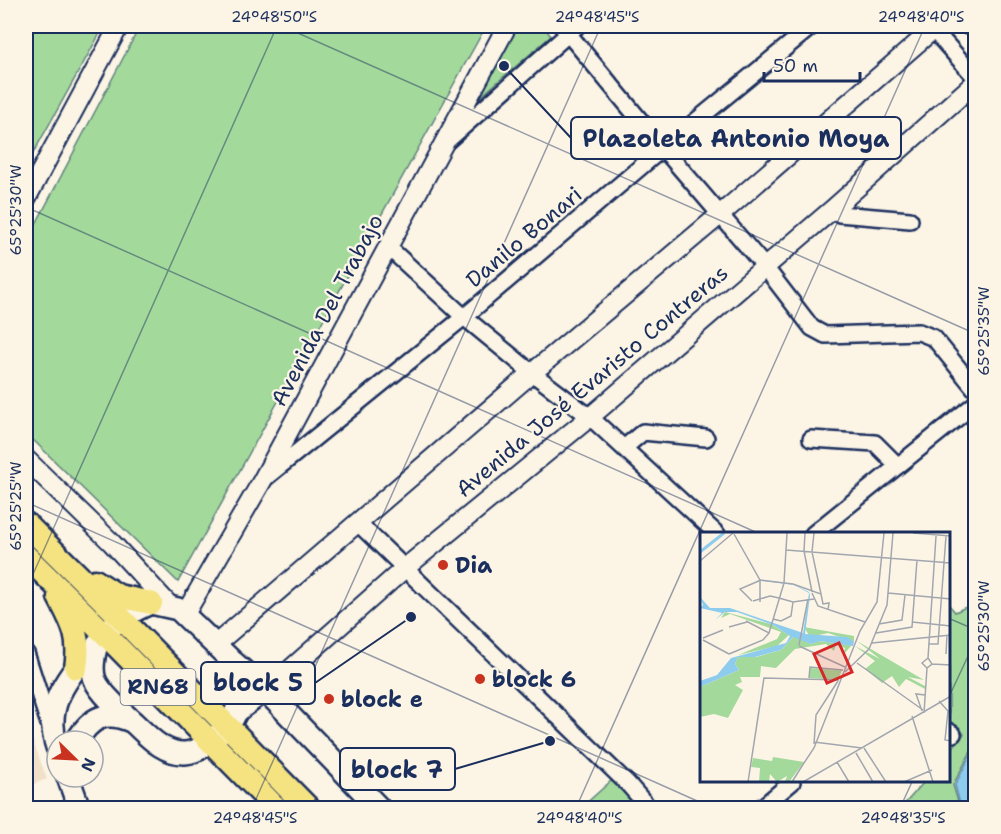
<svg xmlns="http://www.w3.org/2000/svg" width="1001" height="834" viewBox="0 0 1001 834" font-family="'Shantell Sans',sans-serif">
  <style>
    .built { fill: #f1e0c9 }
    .green { fill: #a4d99c; stroke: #60847d; stroke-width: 1.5 }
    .water { fill: #8eccee; stroke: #608db4; stroke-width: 1.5 }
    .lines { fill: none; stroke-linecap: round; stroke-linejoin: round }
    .minor-casing { stroke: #1b2f5e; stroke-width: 20 }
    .tertiary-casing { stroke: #1b2f5e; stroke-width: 22 }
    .secondary-casing { stroke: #1b2f5e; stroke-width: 26 }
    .primary-casing { stroke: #1b2f5e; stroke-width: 27 }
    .minor { stroke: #fcf5e5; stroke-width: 15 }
    .tertiary { stroke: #fcf5e5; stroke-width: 18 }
    .secondary { stroke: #fcf5e5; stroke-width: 21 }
    .primary { stroke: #f5e382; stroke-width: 22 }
    .ticks { fill: none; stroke: #1b2f5e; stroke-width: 1.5; stroke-opacity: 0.45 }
    .poi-dot { fill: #c8321e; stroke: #fcf5e5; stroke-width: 2 }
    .labels { text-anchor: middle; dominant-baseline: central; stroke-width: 4.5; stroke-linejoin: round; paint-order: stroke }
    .shield { fill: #fcf5e5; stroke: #5e6a86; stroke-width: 1.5 }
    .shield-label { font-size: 21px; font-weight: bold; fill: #1b2f5e }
    .street-label { font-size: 22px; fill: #1b2f5e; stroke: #fcf5e5 }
    .poi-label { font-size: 22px; font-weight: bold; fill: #1b2f5e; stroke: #fcf5e5; text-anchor: start }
    .inset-river { fill: none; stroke: #8eccee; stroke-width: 3 }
    .inset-road { fill: none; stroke: #a2a6af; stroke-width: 1.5 }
    .view { fill: #d62828; fill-opacity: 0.15; stroke: #d62828; stroke-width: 3 }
    .inset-edge { fill: none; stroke: #1b2f5e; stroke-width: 3 }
    .leader { fill: none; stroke: #1b2f5e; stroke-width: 2 }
    .callout-dot { fill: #1b2f5e; stroke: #fcf5e5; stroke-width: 2 }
    .callout { fill: #fcf5e5; stroke: #1b2f5e; stroke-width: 2 }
    .callout-label { font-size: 24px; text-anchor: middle; font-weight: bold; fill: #1b2f5e }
    .neatline { fill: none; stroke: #1b2f5e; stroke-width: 2 }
    .ticks-label { font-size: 15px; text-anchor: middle; fill: #1b2f5e }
  </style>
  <rect width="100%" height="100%" fill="#fcf5e5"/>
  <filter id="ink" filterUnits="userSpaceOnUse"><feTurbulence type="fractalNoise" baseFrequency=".0167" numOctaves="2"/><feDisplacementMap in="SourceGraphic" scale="12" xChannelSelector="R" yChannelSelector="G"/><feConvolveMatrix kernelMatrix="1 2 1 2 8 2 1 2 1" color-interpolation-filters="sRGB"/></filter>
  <g filter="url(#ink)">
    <path class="built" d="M 26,722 L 47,779 L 26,787 Z"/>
    <path class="green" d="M 26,26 L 104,26 L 26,166 Z
      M 140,26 L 486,26 L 178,582 L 26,433 L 26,243 Z
      M 515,26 L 543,26 L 551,36 L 478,99 L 475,96 Z
      M 975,603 L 975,744 L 953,785 L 960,808 L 901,808 L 924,782 L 948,782 L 949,752 L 964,734 L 949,723 L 949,605 L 955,612 Z
      M 612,780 L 638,808 L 583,808 L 582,807 Z"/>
    <path class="water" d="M 975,747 L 975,808 L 961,808 L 955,785 Z"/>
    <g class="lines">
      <defs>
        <path id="minor" d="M 562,26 L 663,148 L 765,267 L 812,328 L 825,335 L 919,332 L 934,338 L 976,390
          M 930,26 L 976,78
          M 447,141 L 577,26
          M 834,208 L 839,214 L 910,220
          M 388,247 L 464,317 L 532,373 L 590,417 L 717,534
          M 811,439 L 875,443 L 898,466
          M 624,448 L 643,432 L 706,438
          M 264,479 L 464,317 L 663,148 L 812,26
          M 358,523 L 628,784 L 649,808
          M 813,534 L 976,403
          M 26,653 L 50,727
          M 948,731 L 953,734
          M 761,808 L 792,782"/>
        <path id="tertiary" d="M 26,199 L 119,26
          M 26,459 L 111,542 L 170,606
          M 185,614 L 262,481 L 507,26
          M 216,644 L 532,373 L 721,214 L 937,26
          M 237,713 L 266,691 L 405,568 L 590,417 L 834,208 L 976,82"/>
        <path id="secondary" d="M 151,603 L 178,609 L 233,662 C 241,685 244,711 224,729 C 213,739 201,752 185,753 C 164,754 149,737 135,724 C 124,714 100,693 95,680 C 91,670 94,648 100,640 C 109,625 135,609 151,603 Z
          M 233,662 L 266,691 L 379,808
          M 77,741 C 91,716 107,710 133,722
          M 57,747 C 44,710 63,683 86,655
          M 68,777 L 79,808"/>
        <path id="primary" d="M 26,524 L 122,619 L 308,808
          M 26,556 L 105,634 L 276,808
          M 95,581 L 118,596 L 151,603
          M 59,597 C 73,624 81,637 76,668"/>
      </defs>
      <use href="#minor" class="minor-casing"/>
      <use href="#tertiary" class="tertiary-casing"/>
      <use href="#secondary" class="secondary-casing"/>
      <use href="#primary" class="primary-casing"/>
      <use href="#minor" class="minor"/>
      <use href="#tertiary" class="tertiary"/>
      <use href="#secondary" class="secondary"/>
      <use href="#primary" class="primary"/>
    </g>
  </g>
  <path class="ticks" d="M 282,26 L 976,334M 946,26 L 976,38M 26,207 L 760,534M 26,502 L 713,808M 26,590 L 277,26M 948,618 L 976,630M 948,699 L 976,639M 26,798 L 49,808M 252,808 L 601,26M 576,808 L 925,26M 900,808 L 912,782"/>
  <g class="poi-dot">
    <circle cx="443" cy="565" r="6"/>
    <circle cx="480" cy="679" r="6"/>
    <circle cx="329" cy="699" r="6"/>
  </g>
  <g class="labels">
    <rect class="shield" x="120.5" y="669" width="75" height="36" rx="4.5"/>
    <g class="shield-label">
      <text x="158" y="687">RN68</text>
    </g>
    <g class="street-label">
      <text transform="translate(524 237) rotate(-40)">Danilo Bonari</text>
      <text transform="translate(327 310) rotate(-62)">Avenida Del Trabajo</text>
      <text transform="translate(592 381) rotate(-40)">Avenida José Evaristo Contreras</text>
    </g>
    <g class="poi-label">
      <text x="455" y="565">Dia</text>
      <text x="492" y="679">block 6</text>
      <text x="341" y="699">block e</text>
    </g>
  </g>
  <g transform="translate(700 532)">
    <rect width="250" height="250" fill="#fcf5e5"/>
    <path d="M 25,80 L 71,92 L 89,103 L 77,114 L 38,123 L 77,107 L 81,100 L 30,82 L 21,86 ZM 104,95 L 154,104 L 154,110 L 128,101 L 110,105 ZM 94,104 L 111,112 L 119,109 L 152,113 L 143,123 L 145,116 L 136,113 L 134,119 L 126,112 L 95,117 L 76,136 L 61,134 L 60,145 L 40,145 L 42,150 L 35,153 L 43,158 L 28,186 L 14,182 L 0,185 L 0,155 L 39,138 L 35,132 L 38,125 L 56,125 L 81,118 ZM 157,109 L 224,148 L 208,145 L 225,154 L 225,157 L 206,147 L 199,155 L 192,144 L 182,151 L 165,137 L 175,129 L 155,114 L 180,127 ZM 110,136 L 142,138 L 138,148 L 109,146 ZM 73,225 L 104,230 L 89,250 L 85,250 L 87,244 L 77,250 L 70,242 L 69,250 L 59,250 L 60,236 L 51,235 L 53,226 L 72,229 Z" fill="#a4d99c"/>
    <path d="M 55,48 L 71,49 L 92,52 L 95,53 L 109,60 L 110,63 L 110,64 L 105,102 L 147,105 L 154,110 L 153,114 L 120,109 L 111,112 L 93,105 L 81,118 L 55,125 L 38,125 L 35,132 L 39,138 L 0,155 L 0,149 L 17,143 L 31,126 L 86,111 L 90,104 L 73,93 L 37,80 L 25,80 L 15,88 L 22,81 L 0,76 L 3,73 L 0,65 L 10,76 L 30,76 L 103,101 L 109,61 L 94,53 Z" fill="#8eccee"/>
    <path class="inset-river" d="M 0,20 L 24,1"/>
    <path class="inset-road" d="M 105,1 L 104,19 L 112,60M 114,1 L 112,20 L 121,62M 213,1 L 251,4M 34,2 L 60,48 L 93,52 L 121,62 L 123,72 L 129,71 L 128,78M 86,18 L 251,31M 0,29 L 33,1M 60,47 L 60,70M 84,51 L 87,1M 112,61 L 118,74 L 165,90M 188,61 L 251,67M 79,66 L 93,70 L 114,67M 52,69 L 40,57 L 61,48M 53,69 L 70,64 L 79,66M 73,87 L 81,89 L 91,84 L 93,70M 46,89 L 69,101 L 84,51M 212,90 L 251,94M 179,92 L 202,88 L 205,63M 29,95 L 47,90M 176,101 L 212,95 L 217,28M 3,106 L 23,98M 3,108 L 29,122M 172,111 L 251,103M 229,112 L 238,112 L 246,4M 99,113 L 108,67M 99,114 L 145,135M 29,122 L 63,108 L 69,101M 246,122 L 247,103M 228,126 L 222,131 L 227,136 L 232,132 L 228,126 L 236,4M 157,131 L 223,178M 232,132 L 251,133M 145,140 L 169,117 L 187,73 L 193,1M 109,146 L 110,135 L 143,138M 239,169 L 248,179 L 245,208 L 251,209M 222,179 L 216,162 L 225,163M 224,181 L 227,136M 212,184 L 233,250M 114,210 L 162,216M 114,212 L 116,183 L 138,149M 164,216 L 186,250M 156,221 L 173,250M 137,230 L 149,250M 100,237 L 114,216 L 160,99 L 177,70 L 184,1M 48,250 L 64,146 L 139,148M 92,250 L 102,234M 103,250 L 251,164M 204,250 L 232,238"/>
    <path class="view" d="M 139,111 L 152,140 L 127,151 L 114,122 Z"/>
    <rect width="250" height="250" class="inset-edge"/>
  </g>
  <path class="leader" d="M504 66L571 138M411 617L315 683M550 741L455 769"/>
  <g class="callout-dot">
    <circle cx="504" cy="66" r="6"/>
    <circle cx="411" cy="617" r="6"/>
    <circle cx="550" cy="741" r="6"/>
  </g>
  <g class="callout">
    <rect x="571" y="117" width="330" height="42" rx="6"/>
    <rect x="201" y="662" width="114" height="42" rx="6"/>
    <rect x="340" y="748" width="115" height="42" rx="6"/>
  </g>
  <g class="callout-label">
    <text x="736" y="147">Plazoleta Antonio Moya</text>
    <text x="258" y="691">block 5</text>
    <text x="397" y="778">block 7</text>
  </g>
  <rect width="1001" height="834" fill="none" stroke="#fcf5e5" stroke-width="66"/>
  <g transform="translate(75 759) rotate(114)"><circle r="28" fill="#fcf5e5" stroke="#a2a6af" stroke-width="1.5"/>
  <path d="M0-4.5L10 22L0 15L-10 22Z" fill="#c8321e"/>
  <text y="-9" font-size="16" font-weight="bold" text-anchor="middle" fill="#1b2f5e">N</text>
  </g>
  <path d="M764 72v9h96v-9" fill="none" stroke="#1b2f5e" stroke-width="3"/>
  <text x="773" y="72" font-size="18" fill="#1b2f5e" stroke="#fcf5e5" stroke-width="4.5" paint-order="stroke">50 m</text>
  <rect x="33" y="33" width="935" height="768" class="neatline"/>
  <g class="ticks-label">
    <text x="274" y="22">24°48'50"S</text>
    <text x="597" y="22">24°48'45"S</text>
    <text x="921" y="22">24°48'40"S</text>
    <text transform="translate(16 210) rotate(-90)" y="5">65°25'30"W</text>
    <text transform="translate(984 331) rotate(-90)" y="5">65°25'35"W</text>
    <text transform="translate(16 506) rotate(-90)" y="5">65°25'25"W</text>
    <text transform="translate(984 626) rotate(-90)" y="5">65°25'30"W</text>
    <text x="255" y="823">24°48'45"S</text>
    <text x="579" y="823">24°48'40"S</text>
    <text x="903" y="823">24°48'35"S</text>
  </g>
</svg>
